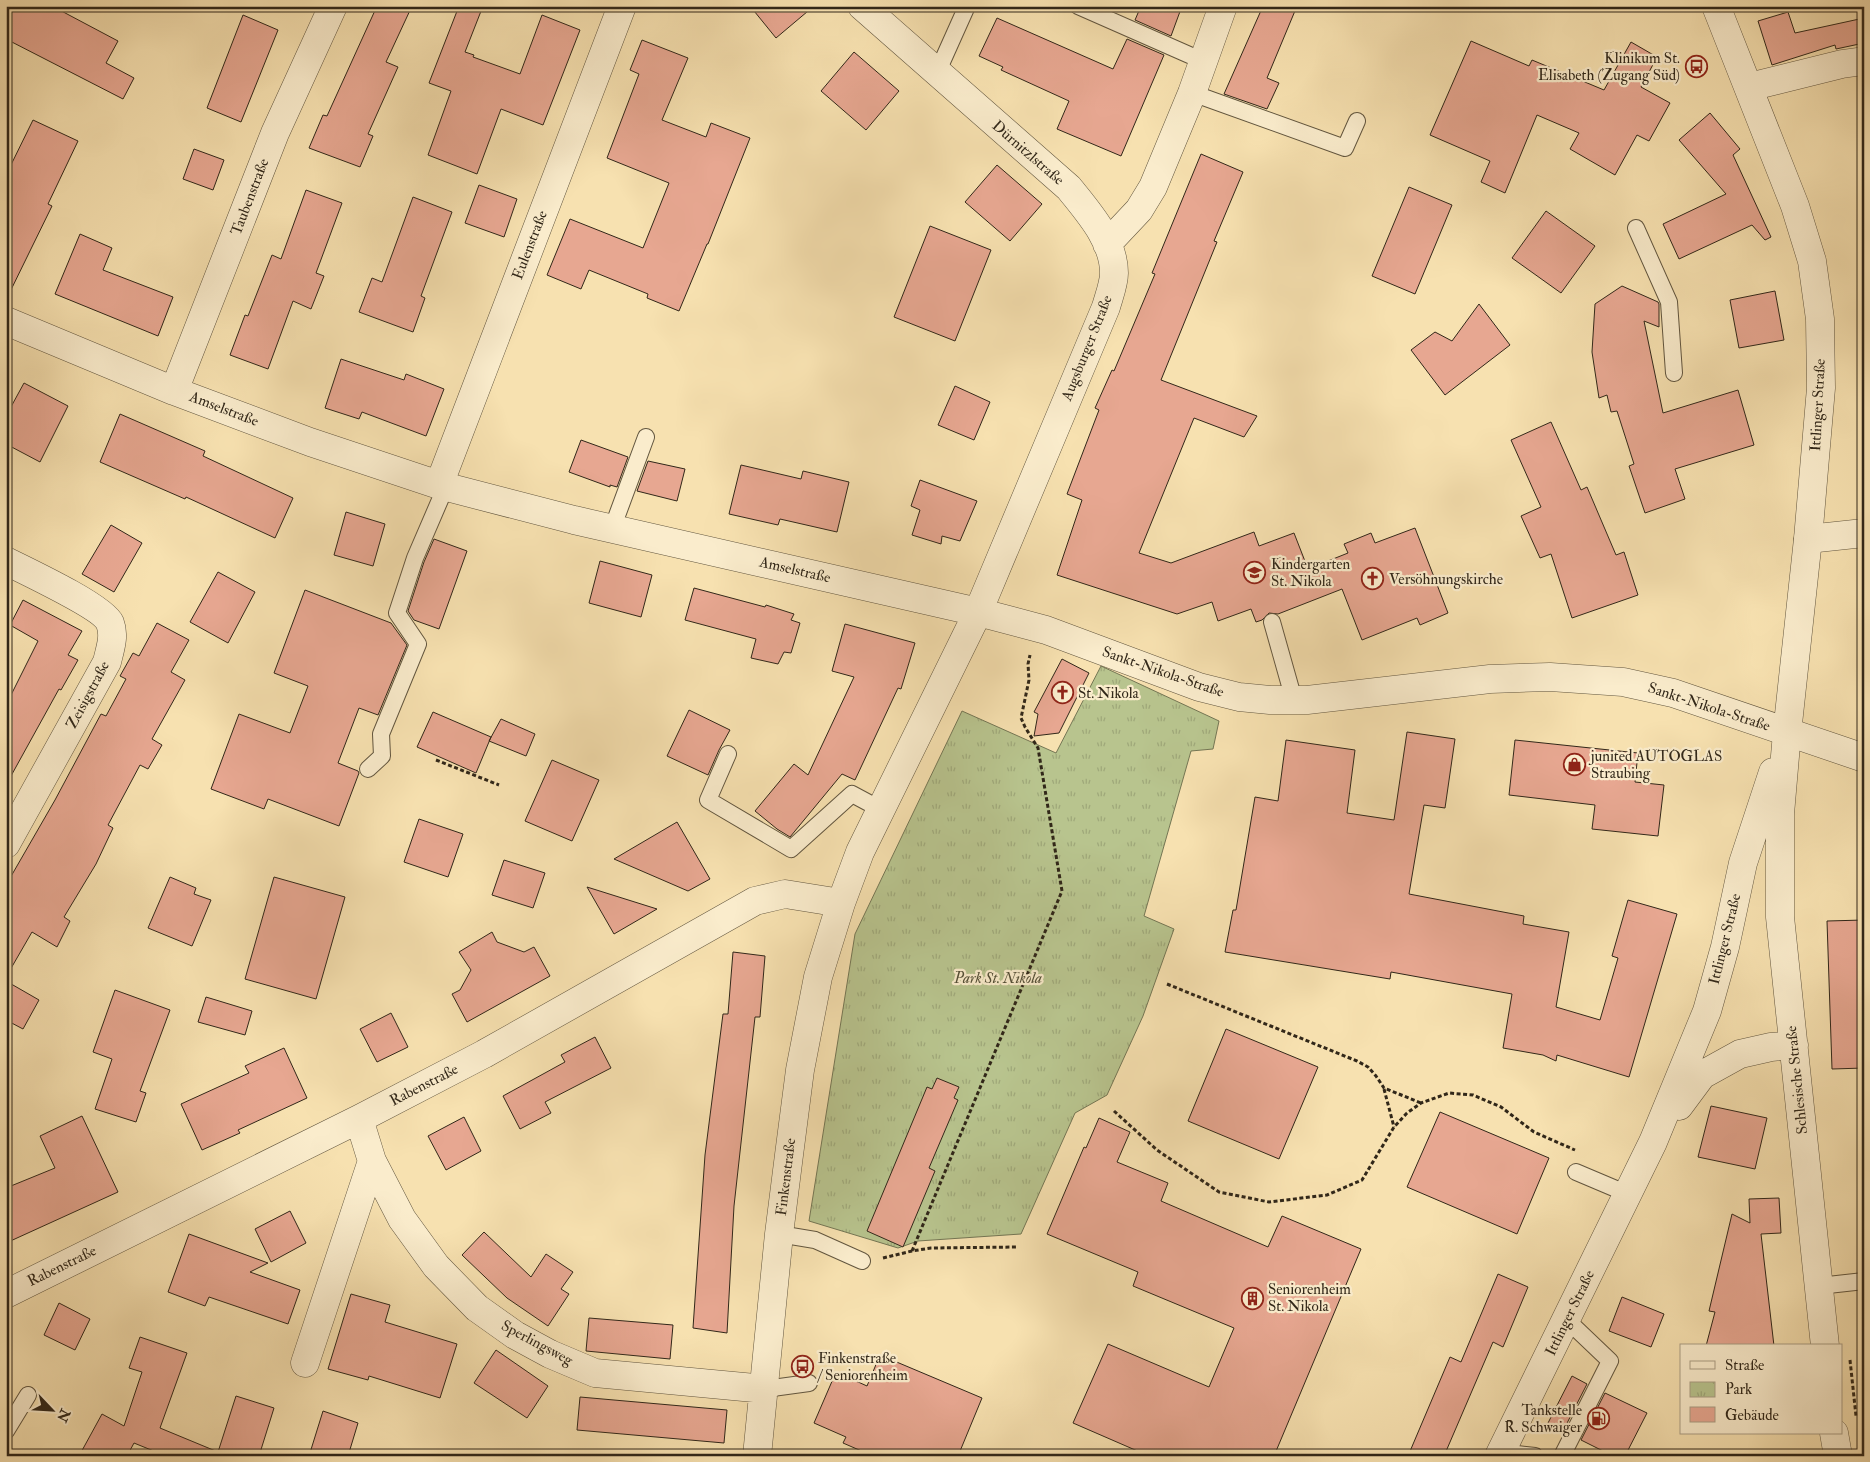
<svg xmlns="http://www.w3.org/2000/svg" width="1870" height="1462" viewBox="0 0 1870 1462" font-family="'IM FELL Double Pica',serif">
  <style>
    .park { fill: url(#park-tufts); stroke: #747654 }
    .building { fill: #e7a791; stroke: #312719 }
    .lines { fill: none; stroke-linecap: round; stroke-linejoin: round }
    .service-casing { stroke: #62563f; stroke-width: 18 }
    .minor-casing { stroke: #62563f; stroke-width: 29 }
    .tertiary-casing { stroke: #62563f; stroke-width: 29 }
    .path { stroke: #312719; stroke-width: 3; stroke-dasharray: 4 2.5; stroke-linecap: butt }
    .service { stroke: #faeccc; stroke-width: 16 }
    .minor { stroke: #faeccc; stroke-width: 28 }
    .tertiary { stroke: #faeccc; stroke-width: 28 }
    .labels { text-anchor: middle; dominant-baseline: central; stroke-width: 4.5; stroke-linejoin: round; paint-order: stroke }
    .poi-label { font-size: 15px; fill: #312719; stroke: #faeccc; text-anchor: start }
    .street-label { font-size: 15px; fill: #312719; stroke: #faeccc }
    .park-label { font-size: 15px; font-style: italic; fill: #534e36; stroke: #faeccc }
  </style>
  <defs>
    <pattern id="park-tufts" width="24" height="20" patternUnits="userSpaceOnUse" patternTransform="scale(1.25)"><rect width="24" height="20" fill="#b8c48e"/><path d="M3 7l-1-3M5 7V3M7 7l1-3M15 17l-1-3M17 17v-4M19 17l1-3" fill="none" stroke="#9fa87a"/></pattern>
  </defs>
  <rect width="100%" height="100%" fill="#f7e1b0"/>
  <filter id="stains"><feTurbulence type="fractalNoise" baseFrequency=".004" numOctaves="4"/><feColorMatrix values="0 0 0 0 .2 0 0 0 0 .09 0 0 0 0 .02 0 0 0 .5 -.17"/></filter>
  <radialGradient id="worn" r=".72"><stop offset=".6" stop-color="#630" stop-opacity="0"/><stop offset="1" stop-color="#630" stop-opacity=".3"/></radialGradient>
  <path class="park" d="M 1101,666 L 1219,721 L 1213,749 L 1191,751 L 1144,916 L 1174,929 L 1143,1016 L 1107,1095 L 1075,1113 L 1021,1234 L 918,1241 L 898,1248 L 809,1221 L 855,934 L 962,711 L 1056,753 Z"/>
  <path class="building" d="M 6,6 L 52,6 L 118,41 L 106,63 L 134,78 L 123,99 L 6,39 Z
    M 377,6 L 412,6 L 386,62 L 398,67 L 368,134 L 373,136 L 360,167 L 309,148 L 323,115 L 327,116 Z
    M 459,6 L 483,6 L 465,52 L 474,55 L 473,57 L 520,74 L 542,15 L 580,30 L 543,125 L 501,109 L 477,174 L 428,155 L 451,91 L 429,83 Z
    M 750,6 L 814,6 L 776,38 Z
    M 1141,6 L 1182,6 L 1171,36 L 1135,20 Z
    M 1263,6 L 1297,6 L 1267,78 L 1279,83 L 1267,109 L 1224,94 Z
    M 1788,12 L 1795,33 L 1864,18 L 1864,43 L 1836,49 L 1835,45 L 1772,65 L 1758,21 Z
    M 243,15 L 278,30 L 241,122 L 207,108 Z
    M 997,18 L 1113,69 L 1127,39 L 1164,55 L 1121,156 L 1057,129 L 1069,101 L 1001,70 L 1003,67 L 979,56 Z
    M 642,40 L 688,58 L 662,120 L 706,137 L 711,123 L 750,138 L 708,244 L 707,244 L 679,311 L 647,298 L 648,294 L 589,270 L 581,289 L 547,275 L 570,219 L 643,248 L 669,183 L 607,158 L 639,74 L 630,70 Z
    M 1471,41 L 1529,66 L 1532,60 L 1604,90 L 1631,42 L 1657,57 L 1641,87 L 1670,103 L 1649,141 L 1637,135 L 1615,175 L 1570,149 L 1579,133 L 1537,115 L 1505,193 L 1481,182 L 1490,161 L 1430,135 Z
    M 854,52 L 899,91 L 866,130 L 821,91 Z
    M 1710,113 L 1740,149 L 1733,155 L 1771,237 L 1765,240 L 1752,225 L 1679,259 L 1663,224 L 1726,194 L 1679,140 Z
    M 33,120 L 78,141 L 48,204 L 52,206 L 6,300 L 6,175 Z
    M 194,149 L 224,160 L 213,190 L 183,179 Z
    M 1201,154 L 1243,172 L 1214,241 L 1217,242 L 1161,380 L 1257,416 L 1244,437 L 1194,418 L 1139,553 L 1171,563 L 1254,532 L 1259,546 L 1294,533 L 1308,569 L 1348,553 L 1344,544 L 1371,533 L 1375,543 L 1415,528 L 1448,613 L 1420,625 L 1417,618 L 1362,640 L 1342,589 L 1278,614 L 1269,613 L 1262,620 L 1256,622 L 1251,609 L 1218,621 L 1212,602 L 1177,614 L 1057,575 L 1082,500 L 1067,494 L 1099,410 L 1095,408 L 1112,370 L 1114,371 L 1155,274 L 1152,273 Z
    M 997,165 L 1042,204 L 1010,241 L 965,202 Z
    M 479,185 L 517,199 L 504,237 L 465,223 Z
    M 1409,187 L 1452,205 L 1415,294 L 1372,276 Z
    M 306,190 L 342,203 L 316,273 L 324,276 L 311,309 L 293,301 L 268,369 L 230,355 L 245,315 L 248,316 L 272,255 L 281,259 Z
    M 413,197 L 452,212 L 421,296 L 425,298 L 413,332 L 359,312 L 372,278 L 382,282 Z
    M 1546,211 L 1595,246 L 1561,293 L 1512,258 Z
    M 930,226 L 991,250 L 955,341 L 894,317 Z
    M 80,234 L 112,248 L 103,270 L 173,297 L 158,336 L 55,294 Z
    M 1622,286 L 1658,302 L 1659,304 L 1659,327 L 1644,321 L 1663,413 L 1738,390 L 1754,445 L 1675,469 L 1685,499 L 1645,513 L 1629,466 L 1634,464 L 1617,411 L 1611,412 L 1607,395 L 1599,398 L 1592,352 L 1595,304 Z
    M 1775,291 L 1784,340 L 1739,348 L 1730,300 Z
    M 1479,304 L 1510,345 L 1445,395 L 1411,350 L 1435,332 L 1452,341 Z
    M 341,359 L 404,380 L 406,374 L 444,389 L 426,436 L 362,412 L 359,419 L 325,408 Z
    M 24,383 L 68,406 L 40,462 L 6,444 L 6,416 Z
    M 955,386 L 990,402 L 974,440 L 938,425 Z
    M 120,414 L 205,451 L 203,456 L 293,498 L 275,538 L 186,497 L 185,499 L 100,462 Z
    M 1551,422 L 1581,490 L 1587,487 L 1616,555 L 1624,552 L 1638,595 L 1572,618 L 1551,554 L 1540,558 L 1521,516 L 1541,507 L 1511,440 Z
    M 581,440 L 628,457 L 617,487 L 610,485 L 610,487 L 569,472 Z
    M 648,461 L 685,469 L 677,501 L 637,491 Z
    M 741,465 L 801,479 L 803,471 L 849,482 L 837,532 L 780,519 L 778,525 L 729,514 Z
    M 920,480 L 977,501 L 960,541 L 942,536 L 941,544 L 912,535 L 920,510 L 911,506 Z
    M 346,512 L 385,524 L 373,566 L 334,555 Z
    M 111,525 L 142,543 L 114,592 L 82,574 Z
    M 434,539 L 467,551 L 439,629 L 414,620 L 408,611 L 424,562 Z
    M 600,561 L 652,575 L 641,617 L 589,603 Z
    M 218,572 L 255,592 L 228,643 L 190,622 Z
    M 694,588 L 765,607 L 766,605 L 794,614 L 791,620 L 800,623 L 791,653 L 784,652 L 778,664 L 751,658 L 756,639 L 685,620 Z
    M 305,590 L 391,623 L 407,645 L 378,715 L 359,708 L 338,763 L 358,771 L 359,773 L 339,826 L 268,799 L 264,809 L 211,789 L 239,714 L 290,733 L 308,686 L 274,673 Z
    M 23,600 L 82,631 L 68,655 L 78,660 L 61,690 L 59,689 L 6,785 L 6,705 L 38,641 L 10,625 Z
    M 157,623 L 189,640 L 171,672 L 185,680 L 152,739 L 162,745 L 148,769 L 140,765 L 108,825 L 113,828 L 96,864 L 64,917 L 70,921 L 57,947 L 32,932 L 6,977 L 6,885 L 55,800 L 101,714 L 106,716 L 126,679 L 120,676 L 133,653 L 139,656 Z
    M 845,624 L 915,643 L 901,689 L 898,688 L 855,780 L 842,774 L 790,837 L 777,829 L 755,811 L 794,764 L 808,775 L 854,677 L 832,671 Z
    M 1062,659 L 1089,673 L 1059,733 L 1034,736 L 1038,714 L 1034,712 Z
    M 689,710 L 730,730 L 719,750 L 708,775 L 667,756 Z
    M 433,712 L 491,737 L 476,773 L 417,747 Z
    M 501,719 L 535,734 L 526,756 L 489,741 Z
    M 1407,732 L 1455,739 L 1445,808 L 1424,805 L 1409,894 L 1524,916 L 1523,924 L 1569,932 L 1556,1007 L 1600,1020 L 1618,958 L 1612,956 L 1628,900 L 1677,914 L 1629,1077 L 1557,1055 L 1556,1061 L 1543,1055 L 1503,1048 L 1512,994 L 1391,972 L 1390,979 L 1225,952 L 1233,910 L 1236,910 L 1255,797 L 1278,801 L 1286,740 L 1355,750 L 1347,813 L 1394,820 Z
    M 1515,740 L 1638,753 L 1635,782 L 1664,785 L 1658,836 L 1592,829 L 1595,805 L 1509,795 Z
    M 552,760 L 599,780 L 572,841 L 525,821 Z
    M 419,819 L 463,834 L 448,877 L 404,862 Z
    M 677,822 L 710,879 L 688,891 L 614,859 Z
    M 504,860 L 545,873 L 533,908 L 492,895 Z
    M 170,877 L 196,888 L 194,894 L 211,900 L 192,946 L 148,928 Z
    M 274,877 L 345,897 L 316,999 L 245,979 Z
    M 587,887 L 657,909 L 614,934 Z
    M 1864,920 L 1864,1068 L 1832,1069 L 1827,921 Z
    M 492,932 L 497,942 L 524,952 L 534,947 L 550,976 L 467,1022 L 452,994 L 460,990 L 471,970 L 459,952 Z
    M 733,952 L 765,956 L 760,1017 L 755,1017 L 734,1206 L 727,1333 L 693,1328 L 705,1155 L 723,1014 L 728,1014 Z
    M 6,981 L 39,1000 L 23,1029 L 6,1020 Z
    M 115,990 L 170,1010 L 140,1091 L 146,1093 L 136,1122 L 95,1109 L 112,1059 L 93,1052 Z
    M 206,997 L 252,1011 L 245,1035 L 198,1022 Z
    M 391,1013 L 408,1047 L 377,1062 L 360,1029 Z
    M 1226,1029 L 1318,1067 L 1279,1159 L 1188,1121 Z
    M 595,1037 L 611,1068 L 545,1102 L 551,1113 L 520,1129 L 503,1096 L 565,1062 L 561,1055 Z
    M 284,1048 L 307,1098 L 238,1130 L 240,1133 L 202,1150 L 181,1104 L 249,1073 L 245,1066 Z
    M 937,1078 L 959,1087 L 954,1098 L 958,1100 L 929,1168 L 935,1171 L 903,1247 L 867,1231 L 927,1087 L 932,1089 Z
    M 1711,1106 L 1767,1118 L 1755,1169 L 1698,1157 Z
    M 1440,1112 L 1549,1158 L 1517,1234 L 1407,1187 Z
    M 82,1116 L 118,1192 L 6,1243 L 6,1188 L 55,1168 L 40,1136 Z
    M 464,1117 L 481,1151 L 446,1170 L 428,1136 Z
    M 1099,1118 L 1130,1132 L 1117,1162 L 1168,1183 L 1161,1201 L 1268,1247 L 1282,1216 L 1361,1249 L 1274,1456 L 1149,1456 L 1073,1423 L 1108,1344 L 1209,1387 L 1234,1328 L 1133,1286 L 1138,1272 L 1047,1234 L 1084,1147 L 1086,1148 Z
    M 1779,1198 L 1781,1233 L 1761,1234 L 1774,1346 L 1706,1346 L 1715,1312 L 1709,1311 L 1732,1214 L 1750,1223 L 1749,1199 Z
    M 290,1211 L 306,1243 L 271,1262 L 255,1229 Z
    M 484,1232 L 531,1277 L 546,1254 L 573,1272 L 561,1289 L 569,1294 L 548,1326 L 507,1298 L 462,1255 Z
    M 189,1234 L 268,1263 L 250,1272 L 300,1290 L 288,1324 L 209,1297 L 205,1306 L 168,1292 Z
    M 1498,1274 L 1528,1287 L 1503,1347 L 1493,1342 L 1444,1456 L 1408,1456 L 1450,1357 L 1461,1362 Z
    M 351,1294 L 390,1305 L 385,1322 L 457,1344 L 440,1398 L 369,1376 L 368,1380 L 328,1369 Z
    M 1622,1297 L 1664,1314 L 1651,1347 L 1609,1331 Z
    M 59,1303 L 90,1319 L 75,1350 L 44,1335 Z
    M 589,1318 L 673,1325 L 670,1359 L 586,1351 Z
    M 140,1337 L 187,1353 L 160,1428 L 218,1452 L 236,1396 L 274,1408 L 259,1456 L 166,1456 L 134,1443 L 127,1456 L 79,1456 L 102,1414 L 124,1426 L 142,1372 L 129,1368 Z
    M 496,1350 L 548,1386 L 527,1418 L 474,1383 Z
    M 880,1355 L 982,1398 L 958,1456 L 873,1456 L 843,1443 L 846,1437 L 814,1423 L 836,1372 L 867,1386 Z
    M 1572,1376 L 1587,1384 L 1563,1431 L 1548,1423 Z
    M 1605,1393 L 1647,1413 L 1625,1456 L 1613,1456 L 1581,1440 Z
    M 580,1397 L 727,1410 L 724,1443 L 577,1430 Z
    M 323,1411 L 358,1423 L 348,1456 L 309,1456 Z"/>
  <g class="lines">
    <defs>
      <path id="service" d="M 1078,6 L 1203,61
        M 937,73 L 967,6
        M 1192,93 L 1345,148 L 1357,121
        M 1636,228 L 1669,302 L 1674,373
        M 612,529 L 646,437
        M 1272,622 L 1294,700
        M 728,754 L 708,800 L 791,849 L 852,794 L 880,809
        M 368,769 L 382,756 L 381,734 L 418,644 L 397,613 L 415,558 L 446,486
        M 1576,1172 L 1628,1194
        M 779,1234 L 815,1240 L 862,1261
        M 1819,1286 L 1864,1281
        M 765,1389 L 809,1383
        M 6,1431 L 28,1395
        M 1501,1452 L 1535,1456
        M 1562,1456 L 1610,1361 L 1567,1320"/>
      <path id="minor" d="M 1749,87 L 1842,64 L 1864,61
        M 1107,244 L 1139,210 L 1153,187 L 1192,93 L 1223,6
        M 6,321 L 174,391 L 310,442 L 439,485 L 574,520 L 978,612 L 1046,630 L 1199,687 L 1239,697 L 1270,700 L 1307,700 L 1490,679 L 1550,677 L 1623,682 L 1673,693 L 1864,758
        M 174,391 L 275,133 L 333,6
        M 439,485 L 622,6
        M 1808,539 L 1864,533
        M 6,561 C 26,571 103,607 110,623 C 115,636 110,649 107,662 L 6,844
        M 359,1119 L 372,1161 L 402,1219 L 436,1266 L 477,1308 L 515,1335 L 550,1354 L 595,1373 L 765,1389
        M 6,1294 L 359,1119 L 484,1054 L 755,901 L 785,894 L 841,903
        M 305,1363 L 372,1161
        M 757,1456 L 779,1234 L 789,1155 L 800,1070 L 818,977 L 841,903 L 860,852 L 978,612 L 1106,307 C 1109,296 1114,284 1114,273 C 1114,240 1088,212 1069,188 L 862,6"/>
      <path id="tertiary" d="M 1716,6 L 1795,206 L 1812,261 L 1820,319 L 1821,388 L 1808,539 L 1787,733 L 1780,814 L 1780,917 L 1825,1346
        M 1679,1106 L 1702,1075 L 1740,1054 L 1771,1047 L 1794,1045
        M 1834,1433 L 1838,1456
        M 1499,1456 L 1653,1142 L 1707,1011 L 1725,947 L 1743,863 L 1773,772"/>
    </defs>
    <use href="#service" class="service-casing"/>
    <use href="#minor" class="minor-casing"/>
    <use href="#tertiary" class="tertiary-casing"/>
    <path class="path" d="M 436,760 L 499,785
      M 1167,984 L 1357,1061 L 1368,1067 L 1376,1076 L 1384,1088 L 1421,1103
      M 1384,1089 L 1394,1127
      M 1114,1111 L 1157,1150 L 1219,1192 L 1269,1202 L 1327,1195 L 1362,1180 L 1394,1127 L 1407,1113 L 1421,1103 L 1449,1093 L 1473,1095 L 1501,1107 L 1534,1132 L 1575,1150
      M 912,1251 L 1062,891 L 1038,748 L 1025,727 L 1021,718 L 1029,680 L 1028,664 L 1030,655
      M 883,1258 L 912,1251 L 931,1248 L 1017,1247
      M 1850,1360 L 1856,1416"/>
    <use href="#service" class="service"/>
    <use href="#minor" class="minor"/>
    <use href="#tertiary" class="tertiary"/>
  </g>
  <defs>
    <symbol id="bus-ring" viewBox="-11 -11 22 22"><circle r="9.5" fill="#faeccc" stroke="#8f2418" stroke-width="1.5"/><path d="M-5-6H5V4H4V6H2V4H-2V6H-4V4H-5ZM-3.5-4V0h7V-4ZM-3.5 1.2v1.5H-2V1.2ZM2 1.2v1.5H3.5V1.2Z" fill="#8f2418"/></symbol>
    <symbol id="school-ring" viewBox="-11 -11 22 22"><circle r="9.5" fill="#faeccc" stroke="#8f2418" stroke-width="1.5"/><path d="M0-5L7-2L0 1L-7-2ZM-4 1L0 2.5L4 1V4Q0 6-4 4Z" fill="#8f2418"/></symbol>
    <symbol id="church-ring" viewBox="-11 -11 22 22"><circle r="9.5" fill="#faeccc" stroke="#8f2418" stroke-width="1.5"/><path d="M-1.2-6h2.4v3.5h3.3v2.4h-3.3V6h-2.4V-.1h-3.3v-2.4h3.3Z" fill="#8f2418"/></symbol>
    <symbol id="shop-ring" viewBox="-11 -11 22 22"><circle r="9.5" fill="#faeccc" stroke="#8f2418" stroke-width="1.5"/><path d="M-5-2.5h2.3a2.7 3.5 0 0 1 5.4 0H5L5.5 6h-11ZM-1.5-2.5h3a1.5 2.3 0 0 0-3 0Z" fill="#8f2418"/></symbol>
    <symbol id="building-ring" viewBox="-11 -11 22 22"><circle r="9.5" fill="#faeccc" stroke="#8f2418" stroke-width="1.5"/><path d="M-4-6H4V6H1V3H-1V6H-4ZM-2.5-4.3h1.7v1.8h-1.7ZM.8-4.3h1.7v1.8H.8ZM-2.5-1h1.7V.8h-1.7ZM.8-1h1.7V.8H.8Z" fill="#8f2418"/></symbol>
    <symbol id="fuel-ring" viewBox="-11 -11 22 22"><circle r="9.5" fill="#faeccc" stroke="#8f2418" stroke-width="1.5"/><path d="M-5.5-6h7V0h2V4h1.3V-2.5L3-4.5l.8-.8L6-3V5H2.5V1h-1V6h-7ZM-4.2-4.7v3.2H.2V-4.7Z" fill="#8f2418"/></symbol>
  </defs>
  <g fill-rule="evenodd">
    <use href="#bus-ring" x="1684" y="54" width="25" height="25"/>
    <use href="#school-ring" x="1242" y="560" width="25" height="25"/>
    <use href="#church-ring" x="1360" y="566" width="25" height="25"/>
    <use href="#church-ring" x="1050" y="680" width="25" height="25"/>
    <use href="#shop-ring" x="1562" y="752" width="25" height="25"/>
    <use href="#building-ring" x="1240" y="1286" width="25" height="25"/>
    <use href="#bus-ring" x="790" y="1354" width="25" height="25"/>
    <use href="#fuel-ring" x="1586" y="1406" width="25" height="25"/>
  </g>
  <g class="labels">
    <g class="poi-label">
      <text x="1680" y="58" text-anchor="end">Klinikum St.<tspan x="1680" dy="17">Elisabeth (Zugang Süd)</tspan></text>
      <text x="1271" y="564">Kindergarten<tspan x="1271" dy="17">St. Nikola</tspan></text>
      <text x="1389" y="579">Versöhnungskirche</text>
      <text x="1078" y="693">St. Nikola</text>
      <text x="1591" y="756">junited AUTOGLAS<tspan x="1591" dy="17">Straubing</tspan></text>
      <text x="1268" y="1289">Seniorenheim<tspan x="1268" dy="17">St. Nikola</tspan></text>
      <text x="818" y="1358">Finkenstraße<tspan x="818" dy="17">/ Seniorenheim</tspan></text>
      <text x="1582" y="1410" text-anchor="end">Tankstelle<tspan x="1582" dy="17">R. Schwaiger</tspan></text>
    </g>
    <g class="street-label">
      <text transform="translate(1028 153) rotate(41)">Dürnitzlstraße</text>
      <text transform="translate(250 197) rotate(-69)">Taubenstraße</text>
      <text transform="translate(530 245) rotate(-69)">Eulenstraße</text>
      <text transform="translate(1087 348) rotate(-68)">Augsburger Straße</text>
      <text transform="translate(1818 405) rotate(-87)">Ittlinger Straße</text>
      <text transform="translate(224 409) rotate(21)">Amselstraße</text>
      <text transform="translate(795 570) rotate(13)">Amselstraße</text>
      <text transform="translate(1163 672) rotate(19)">Sankt-Nikola-Straße</text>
      <text transform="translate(88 695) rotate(-62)">Zeisigstraße</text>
      <text transform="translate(1709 707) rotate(18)">Sankt-Nikola-Straße</text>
      <text transform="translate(1725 939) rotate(-76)">Ittlinger Straße</text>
      <text transform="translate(1797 1080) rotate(-96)">Schlesische Straße</text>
      <text transform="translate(424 1085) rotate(-27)">Rabenstraße</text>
      <text transform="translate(786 1177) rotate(-83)">Finkenstraße</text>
      <text transform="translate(62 1266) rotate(-26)">Rabenstraße</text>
      <text transform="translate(1570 1313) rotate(-64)">Ittlinger Straße</text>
      <text transform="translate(537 1343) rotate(28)">Sperlingsweg</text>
    </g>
    <g class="park-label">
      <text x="998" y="978">Park St. Nikola</text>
    </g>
  </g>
  <rect width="1870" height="1462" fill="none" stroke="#f7e1b0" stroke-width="25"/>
  <rect x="8" y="8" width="1855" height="1447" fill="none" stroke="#312719" stroke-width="2.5"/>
  <rect x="12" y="12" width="1845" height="1437" fill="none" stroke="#312719"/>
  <rect x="1680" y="1344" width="162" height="90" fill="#faeccc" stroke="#aa9d84"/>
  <rect x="1690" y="1361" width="25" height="8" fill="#faeccc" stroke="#aa9d84"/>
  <text x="1725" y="1370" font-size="15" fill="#312719">Straße</text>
  <rect x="1690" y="1382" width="25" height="15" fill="url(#park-tufts)" stroke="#aa9d84"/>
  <text x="1725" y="1394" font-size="15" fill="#312719">Park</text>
  <rect x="1690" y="1407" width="25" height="15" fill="#e7a791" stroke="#aa9d84"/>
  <text x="1725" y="1420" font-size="15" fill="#312719">Gebäude</text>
  <g transform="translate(52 1410) rotate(115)" stroke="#faeccc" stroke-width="4" paint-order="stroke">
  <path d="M0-4L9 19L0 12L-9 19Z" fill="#312719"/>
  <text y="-8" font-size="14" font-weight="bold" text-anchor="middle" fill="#312719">N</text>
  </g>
  <rect width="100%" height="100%" filter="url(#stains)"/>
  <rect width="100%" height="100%" fill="url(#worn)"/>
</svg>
